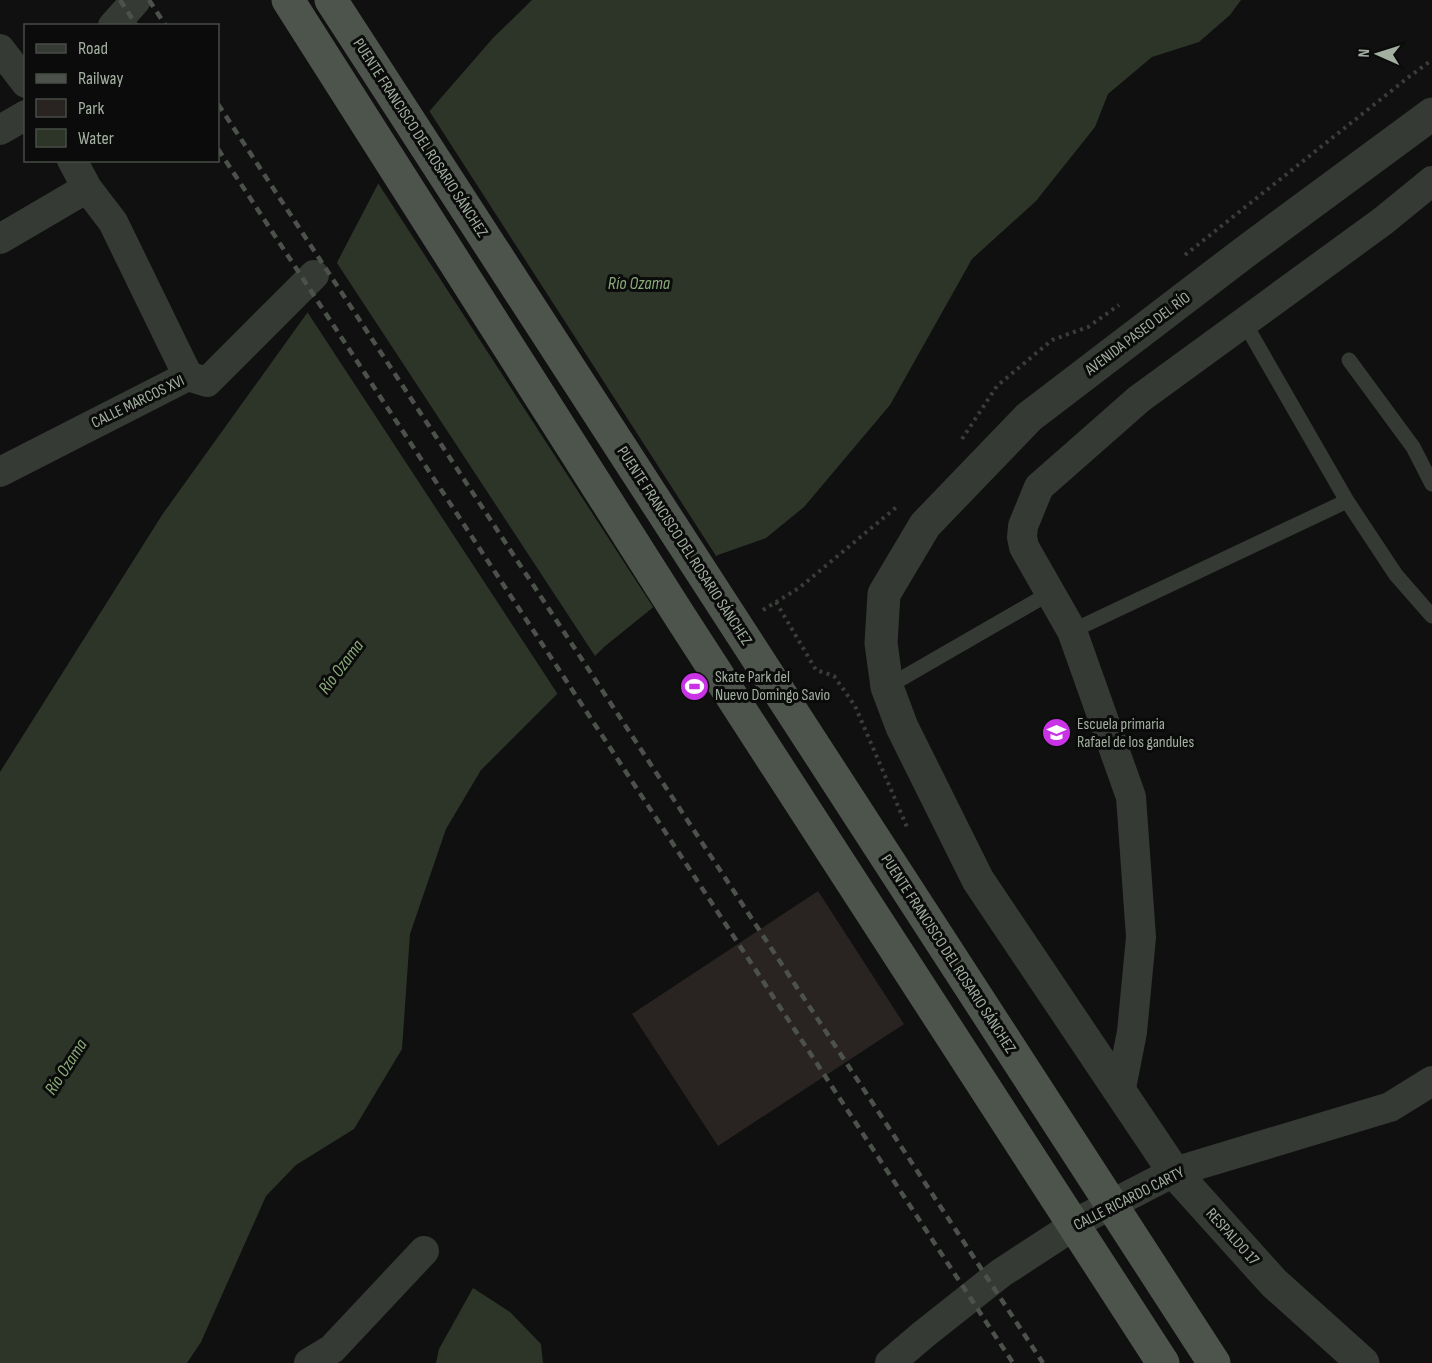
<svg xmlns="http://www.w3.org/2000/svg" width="1432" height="1363" viewBox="0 0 1432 1363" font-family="'Sofia Sans Condensed',sans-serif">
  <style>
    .green { fill: #292422 }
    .water { fill: #2d3529 }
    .pier { fill: #0f100f }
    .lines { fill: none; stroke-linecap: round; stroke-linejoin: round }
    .path { stroke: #393e38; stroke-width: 4; stroke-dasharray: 3 4.5; stroke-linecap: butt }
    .service { stroke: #353a35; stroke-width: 15 }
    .minor { stroke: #353a35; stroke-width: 30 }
    .tertiary { stroke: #353a35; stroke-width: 33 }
    .rail { stroke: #4c524b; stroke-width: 4.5; stroke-dasharray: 8 6; stroke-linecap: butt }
    .primary-bridge { stroke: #4d544c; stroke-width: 33 }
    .labels { text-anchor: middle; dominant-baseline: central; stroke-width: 6; stroke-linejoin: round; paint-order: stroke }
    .street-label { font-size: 16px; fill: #a3b0a1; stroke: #0a0b0a }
    .poi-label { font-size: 16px; fill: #a3b0a1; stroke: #0a0b0a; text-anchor: start }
    .water-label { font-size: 18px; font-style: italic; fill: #8aaa79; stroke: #0a0b0a }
  </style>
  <rect width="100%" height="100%" fill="#0f100f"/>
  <path class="green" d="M 818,891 L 904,1024 L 718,1146 L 632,1014 Z"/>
  <path class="water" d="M 532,0 L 1241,0 L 1230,15 L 1199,42 L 1152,57 L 1108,94 L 1095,127 L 1036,201 L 972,259 L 890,405 L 804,507 L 766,538 L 718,555 L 604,647 L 481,770 L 446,829 L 410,934 L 402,1049 L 354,1129 L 296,1165 L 266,1196 L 201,1342 L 187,1363 L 0,1363 L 0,772 L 162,515 L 320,295 L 378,184 L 414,129 L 493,38 Z
    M 473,1288 L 510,1312 L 541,1344 L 543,1363 L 436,1363 L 439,1349 Z"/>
  <path class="pier" d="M 428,109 L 718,559 L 655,610 L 376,180 L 412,127 Z
    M 335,260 L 597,659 L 559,696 L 306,310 L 318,294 Z"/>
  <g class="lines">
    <path class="path" d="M 1185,255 L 1410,76 L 1432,60
      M 962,439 L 997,386 L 1052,340 L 1088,327 L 1119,305
      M 776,602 L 816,670 L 834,676 L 855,706 L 907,827
      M 763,610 L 799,588 L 899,505"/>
    <path class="service" d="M 1244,322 L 1347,501 L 1396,575 L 1432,616
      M 1349,360 L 1413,447 L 1432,484
      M 1072,631 L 1347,501
      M 887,687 L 1050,593"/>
    <path class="minor" d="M 113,26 L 136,0
      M 0,49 L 26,83
      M 0,130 L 26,115
      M 72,160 L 87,188 L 113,222 L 188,376
      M 0,239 L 87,188
      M 0,472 L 188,376 L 207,382 L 314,275
      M 1120,1093 L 1132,1032 L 1141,937 L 1131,797 L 1072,631 L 1024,547 L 1022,537 L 1023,526 L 1039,487 L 1139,399 L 1383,221 L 1432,181
      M 309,1363 L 332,1349 L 424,1251
      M 890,1363 L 924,1334 L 1001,1273 L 1087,1217 L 1174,1172 L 1390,1107 L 1432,1081"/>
    <path class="tertiary" d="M 1363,1363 L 1274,1283 L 1174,1172 L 978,880 L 902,727 L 887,687 L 881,643 L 884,594 L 925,525 L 1029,417 L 1249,249 L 1432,114"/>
    <path class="rail" d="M 120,0 L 137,26
      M 149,0 L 166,26
      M 218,104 L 1043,1363
      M 218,149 L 1013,1363"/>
    <path class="primary-bridge" d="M 288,0 L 681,618 L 1163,1363
      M 331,0 L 1214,1363"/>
  </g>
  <defs>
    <symbol id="stadium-disc" viewBox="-11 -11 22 22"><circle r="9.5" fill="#ca32e5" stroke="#0a0b0a"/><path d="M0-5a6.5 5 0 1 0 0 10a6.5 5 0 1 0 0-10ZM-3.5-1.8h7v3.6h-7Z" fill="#fff"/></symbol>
    <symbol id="school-disc" viewBox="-11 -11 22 22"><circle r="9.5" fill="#ca32e5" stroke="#0a0b0a"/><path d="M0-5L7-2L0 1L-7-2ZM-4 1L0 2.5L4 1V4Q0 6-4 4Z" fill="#fff"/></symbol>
  </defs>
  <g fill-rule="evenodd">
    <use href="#stadium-disc" x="678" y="670" width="33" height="33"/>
    <use href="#school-disc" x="1040" y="716" width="33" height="33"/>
  </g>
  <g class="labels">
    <g class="street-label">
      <text transform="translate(420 138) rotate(57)">PUENTE FRANCISCO DEL ROSARIO SÁNCHEZ</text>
      <text transform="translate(1138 334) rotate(-37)">AVENIDA PASEO DEL RÍO</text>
      <text transform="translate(138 402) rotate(-26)">CALLE MARCOS XVI</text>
      <text transform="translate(684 546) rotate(57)">PUENTE FRANCISCO DEL ROSARIO SÁNCHEZ</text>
      <text transform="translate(948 954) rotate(57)">PUENTE FRANCISCO DEL ROSARIO SÁNCHEZ</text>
      <text transform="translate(1129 1199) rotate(-27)">CALLE RICARDO CARTY</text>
      <text transform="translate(1232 1237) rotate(48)">RESPALDO 17</text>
    </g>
    <g class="poi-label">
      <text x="715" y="677">Skate Park del<tspan x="715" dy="18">Nuevo Domingo Savio</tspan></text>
      <text x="1077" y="724">Escuela primaria<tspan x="1077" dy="18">Rafael de los gandules</tspan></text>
    </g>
    <g class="water-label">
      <text x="639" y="283">Río Ozama</text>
      <text transform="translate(341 667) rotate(-53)">Río Ozama</text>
      <text transform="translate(66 1067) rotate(-57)">Río Ozama</text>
    </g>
  </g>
  <rect x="24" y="24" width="195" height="138" fill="#0a0b0a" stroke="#474d46" stroke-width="1.5"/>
  <rect x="36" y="44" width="30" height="9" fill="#353a35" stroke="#474d46" stroke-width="1.5"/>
  <text x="78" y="54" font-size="18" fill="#a3b0a1">Road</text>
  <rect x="36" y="74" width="30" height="9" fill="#4c524b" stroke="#474d46" stroke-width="1.5"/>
  <text x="78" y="84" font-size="18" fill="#a3b0a1">Railway</text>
  <rect x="36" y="99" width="30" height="18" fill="#292422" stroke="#474d46" stroke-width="1.5"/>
  <text x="78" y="114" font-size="18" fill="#a3b0a1">Park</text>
  <rect x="36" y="129" width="30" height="18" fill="#2d3529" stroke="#474d46" stroke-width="1.5"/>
  <text x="78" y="144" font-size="18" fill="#a3b0a1">Water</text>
  <g transform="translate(1378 54) rotate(273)" stroke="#0a0b0a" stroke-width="4.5" paint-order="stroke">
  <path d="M0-4.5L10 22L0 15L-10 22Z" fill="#a3b0a1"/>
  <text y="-9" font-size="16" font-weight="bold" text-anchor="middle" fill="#a3b0a1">N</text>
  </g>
</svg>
